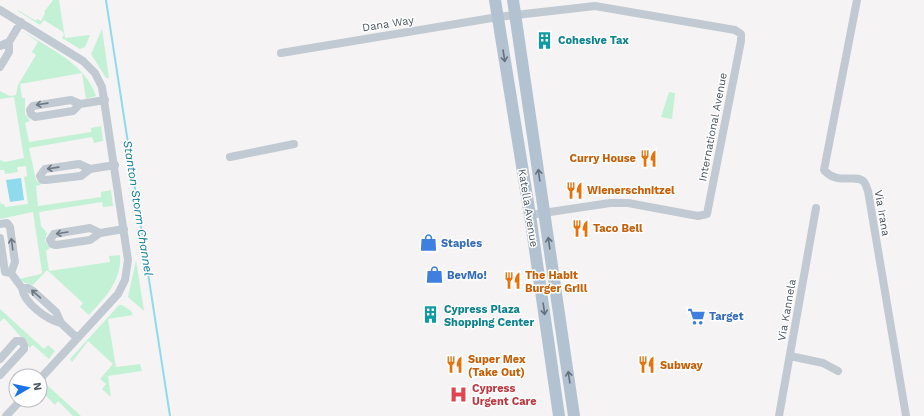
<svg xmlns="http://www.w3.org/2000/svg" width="924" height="416" viewBox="0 0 924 416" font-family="'Work Sans',sans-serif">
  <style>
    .green { fill: #c3f1d5 }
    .water { fill: #90daee }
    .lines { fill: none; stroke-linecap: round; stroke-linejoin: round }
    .stream { stroke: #90daee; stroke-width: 2 }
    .street { stroke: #c1cad2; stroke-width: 8 }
    .primary { stroke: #b3c2d1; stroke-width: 12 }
    .oneway { stroke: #64717d }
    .oneway2 { stroke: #6e7983 }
    .labels { text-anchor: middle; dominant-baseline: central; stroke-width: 3; stroke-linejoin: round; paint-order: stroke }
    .street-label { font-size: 11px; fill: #4a5661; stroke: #fff }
    .culture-label { font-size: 11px; font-weight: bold; fill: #0d838f; stroke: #fff; text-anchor: start }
    .food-label { font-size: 11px; font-weight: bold; fill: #c56008; stroke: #fff; text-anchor: start }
    .shop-label { font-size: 11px; font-weight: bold; fill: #366cbe; stroke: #fff; text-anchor: start }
    .health-label { font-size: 11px; font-weight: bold; fill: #be3a42; stroke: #fff; text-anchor: start }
    .water-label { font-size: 12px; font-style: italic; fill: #0c7c9b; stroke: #fff }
  </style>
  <rect width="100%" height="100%" fill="#f5f3f3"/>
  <path class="green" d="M 53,0 L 59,0 L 65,38 L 90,35 L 85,47 L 80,49 L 62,38 L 64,35 L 63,32 L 44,20 L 40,25 L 18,11 L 18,10 L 36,21 L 37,19 L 41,21 L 45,13 L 44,12 Z
    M 102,29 L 109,78 L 106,78 L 91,54 Z
    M 22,31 C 50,49 85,63 96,96 L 86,99 L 82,73 L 20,84 L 22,98 L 25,98 L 25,114 L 30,121 L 25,123 L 29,142 L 91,132 L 91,128 L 101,126 L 103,141 L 94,143 L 92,137 L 29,148 L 36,180 L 41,185 L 36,186 L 38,206 L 101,197 L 101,192 L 111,190 L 113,206 L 103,207 L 102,202 L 39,212 L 41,226 L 47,233 L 45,241 L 50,248 L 46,251 L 49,271 L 110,262 L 109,256 L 120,255 C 122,281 105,297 89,315 L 80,307 L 83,303 L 47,270 L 33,285 L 25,283 L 19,279 L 41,274 L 42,272 L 33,212 L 0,219 L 0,201 L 1,204 L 4,204 L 5,207 L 28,204 L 24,177 L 27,176 L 26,166 L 17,167 L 18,172 L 5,174 L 4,170 L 0,170 L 0,160 L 5,162 L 24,158 L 14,97 L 0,99 L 0,91 L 10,96 L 16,95 L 18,85 L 36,55 L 32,52 L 38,42 Z
    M 669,92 L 675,93 L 672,119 L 661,117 Z
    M 136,260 L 144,311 L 128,297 Z
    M 119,305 L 122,305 L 131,311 L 133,315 L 108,319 L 116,367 L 140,364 L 142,371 L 108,376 L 111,397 L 102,389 L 106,384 L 100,379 L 113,364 L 88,341 L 72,362 L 70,359 Z
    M 0,309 L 44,349 L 48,345 L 55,351 L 49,359 L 33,345 L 29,348 L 27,341 L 21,337 L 4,318 L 0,322 Z
    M 46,384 L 81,416 L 73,416 L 58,401 L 55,405 L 41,391 Z"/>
  <path class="water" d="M 21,178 L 24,200 L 10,202 L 6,180 Z"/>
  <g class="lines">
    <path class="stream" d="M 106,0 L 170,416"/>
    <path class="street" d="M 857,0 L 824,170 C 838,186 857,173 864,182 C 866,184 867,189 868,191 L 906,416
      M 0,10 L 83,61 L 95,73 L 102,87 L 128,260 L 125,280 L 118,294 L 40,379
      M 0,46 L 9,42
      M 281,53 L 498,17 L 595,6 L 735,30 L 741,34 L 741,41 L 707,214 L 698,216 L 628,203 L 610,203 L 530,215
      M 0,67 L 9,52 L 9,42 L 21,22
      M 80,104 L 71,100 L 33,106 L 30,110 L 31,114 L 35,117 L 73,111 L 80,104 L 105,100
      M 230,157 L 294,144
      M 90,169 L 79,164 L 45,169 L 40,176 L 42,180 L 46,180 L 81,176 L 90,169 L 115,165
      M 0,224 L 7,223 L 10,227 L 15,262 L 11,273
      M 100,233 L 90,228 L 54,234 L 50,240 L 52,244 L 56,245 L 90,240 L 100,233 L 124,229
      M 0,238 L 5,272 L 11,273
      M 11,273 L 22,288
      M 61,323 C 47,320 24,303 22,288 L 28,288 L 33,291 L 56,312 L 61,323 L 77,338
      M 790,356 L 823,363 L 838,371
      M 0,359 L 16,341 L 22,341 L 24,345 L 24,349 L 0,375
      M 6,416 L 21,400
      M 779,416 L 816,208"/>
    <path class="primary" d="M 495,0 L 530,215 L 559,416
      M 513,0 L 574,416"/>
  </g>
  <defs><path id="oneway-shaft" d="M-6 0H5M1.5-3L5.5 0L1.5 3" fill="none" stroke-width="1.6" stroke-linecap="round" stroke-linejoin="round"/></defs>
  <g class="oneway">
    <use href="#oneway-shaft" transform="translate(504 56) rotate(81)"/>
    <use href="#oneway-shaft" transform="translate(539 175) rotate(-98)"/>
    <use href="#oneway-shaft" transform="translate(549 243) rotate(-98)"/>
    <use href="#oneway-shaft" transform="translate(544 309) rotate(82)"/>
    <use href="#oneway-shaft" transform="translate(569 377) rotate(-98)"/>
  </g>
  <g class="oneway2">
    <use href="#oneway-shaft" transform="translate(42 104) rotate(172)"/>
    <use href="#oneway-shaft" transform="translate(53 168) rotate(172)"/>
    <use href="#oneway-shaft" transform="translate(62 233) rotate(171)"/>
    <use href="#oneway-shaft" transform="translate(12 244) rotate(-98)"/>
    <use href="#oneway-shaft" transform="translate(36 294) rotate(-139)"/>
  </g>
  <defs>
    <symbol id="building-bare" viewBox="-9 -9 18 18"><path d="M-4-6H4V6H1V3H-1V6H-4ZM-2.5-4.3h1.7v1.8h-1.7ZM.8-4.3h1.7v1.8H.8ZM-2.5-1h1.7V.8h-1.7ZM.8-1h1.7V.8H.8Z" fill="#0f9aa8" stroke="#fff" stroke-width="2.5" paint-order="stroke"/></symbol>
    <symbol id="restaurant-bare" viewBox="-9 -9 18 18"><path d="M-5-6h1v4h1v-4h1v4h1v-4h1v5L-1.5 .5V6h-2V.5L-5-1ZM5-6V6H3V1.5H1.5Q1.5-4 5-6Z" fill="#e8710a" stroke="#fff" stroke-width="2.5" paint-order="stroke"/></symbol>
    <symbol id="shop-bare" viewBox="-9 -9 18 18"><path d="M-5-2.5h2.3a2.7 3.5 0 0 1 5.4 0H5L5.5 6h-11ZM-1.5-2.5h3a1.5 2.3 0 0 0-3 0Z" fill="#3f7fe0" stroke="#fff" stroke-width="2.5" paint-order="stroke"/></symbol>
    <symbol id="supermarket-bare" viewBox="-9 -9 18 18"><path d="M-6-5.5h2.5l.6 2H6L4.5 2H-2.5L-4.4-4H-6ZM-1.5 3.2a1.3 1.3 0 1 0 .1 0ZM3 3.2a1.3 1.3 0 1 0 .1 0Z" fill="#3f7fe0" stroke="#fff" stroke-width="2.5" paint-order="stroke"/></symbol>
    <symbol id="hospital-bare" viewBox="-9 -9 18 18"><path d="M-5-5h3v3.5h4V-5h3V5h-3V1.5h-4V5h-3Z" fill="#e0444e" stroke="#fff" stroke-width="2.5" paint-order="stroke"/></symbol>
  </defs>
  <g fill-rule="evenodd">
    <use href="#building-bare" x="532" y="28" width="25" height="25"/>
    <use href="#restaurant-bare" x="636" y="146" width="25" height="25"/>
    <use href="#restaurant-bare" x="562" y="178" width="25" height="25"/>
    <use href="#restaurant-bare" x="568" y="216" width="25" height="25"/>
    <use href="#shop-bare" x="416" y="230" width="25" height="25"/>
    <use href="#shop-bare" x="422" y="262" width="25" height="25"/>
    <use href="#restaurant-bare" x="500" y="268" width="25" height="25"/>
    <use href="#building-bare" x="418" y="302" width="25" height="25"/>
    <use href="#supermarket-bare" x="684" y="304" width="25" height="25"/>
    <use href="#restaurant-bare" x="442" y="352" width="25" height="25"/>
    <use href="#restaurant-bare" x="634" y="352" width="25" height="25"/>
    <use href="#hospital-bare" x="446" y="382" width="25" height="25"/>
  </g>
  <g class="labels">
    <g class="street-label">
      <text transform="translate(388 24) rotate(-9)">Dana Way</text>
      <text transform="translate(713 127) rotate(-79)">International Avenue</text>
      <text transform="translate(528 208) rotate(81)">Katella Avenue</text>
      <text transform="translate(882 213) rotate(80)">Via Irana</text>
      <text transform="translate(787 310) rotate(-80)">Via Kannela</text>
    </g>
    <g class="culture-label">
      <text x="558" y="40">Cohesive Tax</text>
      <text x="444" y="309">Cypress Plaza<tspan x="444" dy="13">Shopping Center</tspan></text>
    </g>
    <g class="food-label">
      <text x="636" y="158" text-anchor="end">Curry House</text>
      <text x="587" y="190">Wienerschnitzel</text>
      <text x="593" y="228">Taco Bell</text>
      <text x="525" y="275">The Habit<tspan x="525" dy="13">Burger Grill</tspan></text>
      <text x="468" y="359">Super Mex<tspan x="468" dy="13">(Take Out)</tspan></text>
      <text x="660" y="365">Subway</text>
    </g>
    <g class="shop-label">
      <text x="441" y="243">Staples</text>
      <text x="447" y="275">BevMo!</text>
      <text x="709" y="316">Target</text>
    </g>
    <g class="health-label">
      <text x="472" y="388">Cypress<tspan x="472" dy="13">Urgent Care</tspan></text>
    </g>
    <g class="water-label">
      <text transform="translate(138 208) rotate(81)">Stanton Storm Channel</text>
    </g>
  </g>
  <g transform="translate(28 388) rotate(81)"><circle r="19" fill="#ffffff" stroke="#b7bbc0"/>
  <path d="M0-3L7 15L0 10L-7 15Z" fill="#1a73e8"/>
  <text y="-6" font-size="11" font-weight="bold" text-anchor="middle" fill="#4a5661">N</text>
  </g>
</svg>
